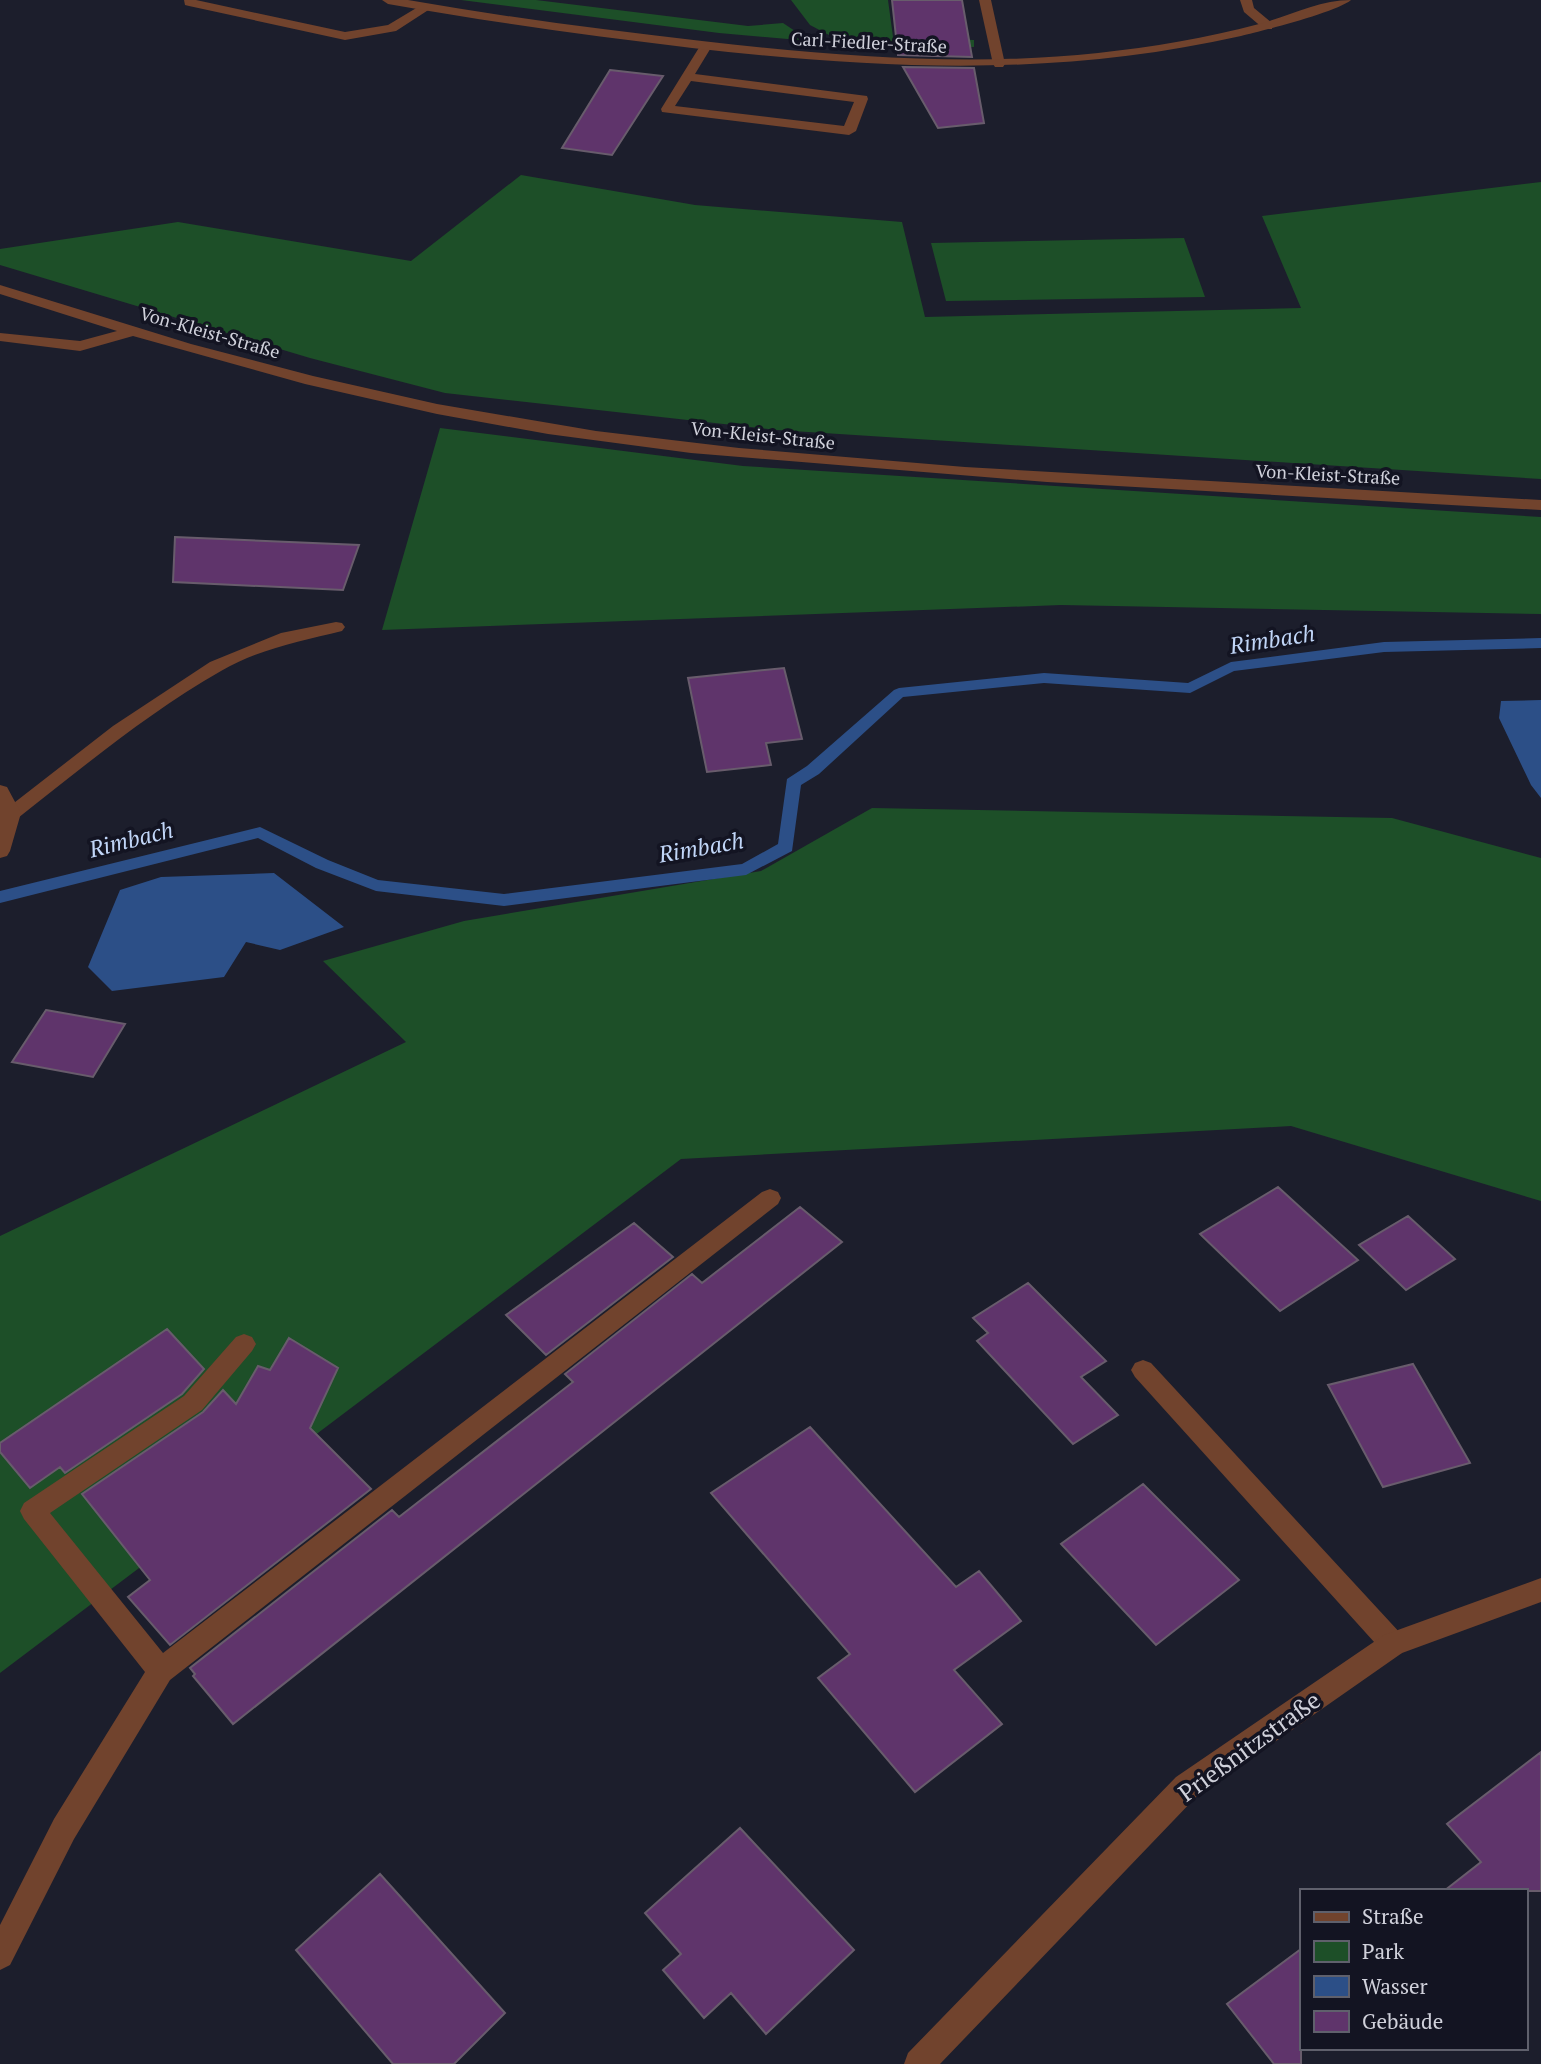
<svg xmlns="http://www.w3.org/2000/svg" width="1541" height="2064" viewBox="0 0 1541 2064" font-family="'PT Serif',serif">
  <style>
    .green { fill: #1d4f28 }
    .water { fill: #2c4f87 }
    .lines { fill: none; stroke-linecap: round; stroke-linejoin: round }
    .stream { fill: #2c4f87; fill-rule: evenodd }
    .building { fill: #5f346b; stroke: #685c6c; stroke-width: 2 }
    .lane { fill: #71432d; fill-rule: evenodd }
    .street { fill: #71432d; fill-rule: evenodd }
    .labels { text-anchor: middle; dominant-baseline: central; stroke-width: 7; stroke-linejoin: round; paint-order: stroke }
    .far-street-label { font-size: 18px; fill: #d0d1db; stroke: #131422 }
    .water-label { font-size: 23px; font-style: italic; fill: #c1d6f8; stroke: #131422 }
    .near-street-label { font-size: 24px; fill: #d0d1db; stroke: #131422 }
  </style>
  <rect width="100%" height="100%" fill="#1c1e2c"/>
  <path class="green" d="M 461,0 L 536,0 L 748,26 L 783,23 L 810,41 L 719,33 Z
    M 791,0 L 888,0 L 893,37 L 974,40 L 974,47 L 846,44 L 810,25 Z
    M 521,175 L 695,205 L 902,222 L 925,317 L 1301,308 L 1262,216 L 1541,182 L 1541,479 L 777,430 L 445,393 L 310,358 L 0,265 L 0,249 L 178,222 L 411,261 Z
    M 1184,238 L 1205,297 L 946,301 L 931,243 Z
    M 440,428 L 743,466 L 1541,517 L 1541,614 L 1061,605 L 382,630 Z
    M 872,808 L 1392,818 L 1541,858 L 1541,1201 L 1291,1126 L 681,1159 L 0,1673 L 0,1236 L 406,1042 L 323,961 L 464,921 L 761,871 Z"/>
  <path class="water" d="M 1541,700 L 1541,798 L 1531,785 L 1499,718 L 1501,701 Z
    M 274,873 L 344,927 L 280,950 L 246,942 L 224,977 L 112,991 L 88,967 L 120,890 L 161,877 Z"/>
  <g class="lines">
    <path class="stream" d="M 1541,638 L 1541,648 L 1384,652 L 1234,671 L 1190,693 L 1044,683 L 903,697 L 819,774 L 801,785 L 792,851 L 746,875 L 504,906 L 376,891 L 316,868 L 258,838 L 0,903 L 0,891 L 260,827 L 328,860 L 378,880 L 504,894 L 742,864 L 778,844 L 787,779 L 807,766 L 894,690 L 899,688 L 1044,673 L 1188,683 L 1231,662 L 1384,642 Z"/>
  </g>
  <path class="building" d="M 892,0 L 962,0 L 972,57 L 898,55 Z
    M 903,67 L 974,68 L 984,123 L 938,128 Z
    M 610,70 L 663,76 L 612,155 L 562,148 Z
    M 175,537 L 359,545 L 343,590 L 173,582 Z
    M 784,668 L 802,739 L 766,743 L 771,765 L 707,772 L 688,678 Z
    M 46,1010 L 125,1024 L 93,1077 L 12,1062 Z
    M 1278,1187 L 1358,1260 L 1280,1311 L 1200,1234 Z
    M 800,1207 L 842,1242 L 233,1724 L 193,1676 L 195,1674 L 190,1668 L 392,1510 L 399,1517 L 573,1382 L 565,1374 L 692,1274 L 702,1283 Z
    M 1408,1216 L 1455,1259 L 1406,1290 L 1359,1245 Z
    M 634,1223 L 673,1257 L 546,1355 L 506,1315 Z
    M 1028,1283 L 1106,1361 L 1081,1377 L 1118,1415 L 1073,1444 L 977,1341 L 988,1333 L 973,1318 Z
    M 167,1329 L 204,1369 L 182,1394 L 65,1473 L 60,1467 L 30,1488 L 0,1452 L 0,1443 Z
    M 289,1338 L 338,1368 L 310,1428 L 371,1489 L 170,1645 L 128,1597 L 150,1580 L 82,1494 L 203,1412 L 223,1390 L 236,1404 L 258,1366 L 270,1370 Z
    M 1413,1364 L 1470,1463 L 1383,1487 L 1328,1385 Z
    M 810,1427 L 956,1587 L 979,1571 L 1021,1621 L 954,1670 L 1002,1724 L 915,1792 L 818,1678 L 850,1654 L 711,1493 Z
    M 1143,1484 L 1239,1580 L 1156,1645 L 1061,1544 Z
    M 1541,1752 L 1541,1891 L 1444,1891 L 1481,1862 L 1447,1824 Z
    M 740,1828 L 854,1950 L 766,2034 L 731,1993 L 704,2018 L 663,1970 L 681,1954 L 645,1913 Z
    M 380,1874 L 505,2013 L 454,2064 L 393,2064 L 296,1950 Z
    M 1301,1949 L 1301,2064 L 1274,2064 L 1227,2004 Z"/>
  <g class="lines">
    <path class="lane" d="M 184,0 L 196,0 L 345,32 L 388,25 L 423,4 L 433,7 L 396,31 L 345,40 L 189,6 L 185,5 Z
      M 979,0 L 991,0 L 1005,64 L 1003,67 L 995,67 L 993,64 Z
      M 1240,0 L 1252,0 L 1254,8 L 1272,23 L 1272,29 L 1264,29 L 1244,12 Z
      M 706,42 L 712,46 L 695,74 L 867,96 L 868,99 L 856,131 L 849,135 L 662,112 L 661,109 L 700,46 ZM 691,81 L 854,102 L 844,126 L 675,106 Z
      M 336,622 L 342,623 L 345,627 L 342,631 C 301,641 259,649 221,671 C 149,712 83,767 18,818 L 4,818 L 1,813 L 113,726 L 210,662 L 281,633 Z
      M 770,1189 L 778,1192 L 781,1198 L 778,1204 L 170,1680 L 74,1839 L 10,1965 L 0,1970 L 0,1925 L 54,1819 L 145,1672 L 24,1519 L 20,1511 L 24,1503 L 184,1396 L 236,1337 L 244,1334 L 252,1337 L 256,1344 L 252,1351 L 202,1410 L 50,1513 L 163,1653 L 762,1192 Z
      M 1143,1360 L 1151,1363 L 1402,1635 L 1406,1644 L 1402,1653 L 1393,1656 L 1384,1653 L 1135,1377 L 1131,1370 L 1135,1363 Z"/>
    <path class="street" d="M 382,0 L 408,0 C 505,17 604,30 702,41 C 833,56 966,67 1098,53 C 1152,47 1207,38 1259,24 C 1290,16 1319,0 1351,0 C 1337,12 1262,31 1241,36 C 1054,78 881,69 692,48 C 591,36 489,22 388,4 Z
      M 0,285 L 191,344 L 313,376 L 437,404 L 596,431 L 739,448 L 965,467 L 1541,500 L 1541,510 L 1047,482 L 691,453 L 548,434 L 437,414 L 305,384 L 133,336 L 80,351 L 0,341 L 0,333 L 80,341 L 117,331 L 0,294 Z
      M 0,785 L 7,787 L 21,813 L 10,851 L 7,856 L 0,858 Z
      M 1541,1578 L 1541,1602 L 1402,1653 L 1196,1797 L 940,2064 L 904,2064 L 908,2053 L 1176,1777 L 1384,1635 Z"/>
  </g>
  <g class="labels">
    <g class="far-street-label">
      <text transform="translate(869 42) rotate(3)">Carl-Fiedler-Straße</text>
      <text transform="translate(210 332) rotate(16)">Von-Kleist-Straße</text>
      <text transform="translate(763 435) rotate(6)">Von-Kleist-Straße</text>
      <text transform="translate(1328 474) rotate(3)">Von-Kleist-Straße</text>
    </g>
    <g class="water-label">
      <text transform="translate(1272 639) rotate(-9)">Rimbach</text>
      <text transform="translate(131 839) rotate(-14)">Rimbach</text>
      <text transform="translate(701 847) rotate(-10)">Rimbach</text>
    </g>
    <g class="near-street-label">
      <text transform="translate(1249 1746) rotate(-36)">Prießnitzstraße</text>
    </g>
  </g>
  <rect x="1300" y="1889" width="228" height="161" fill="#131422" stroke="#5f606c" stroke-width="2"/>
  <rect x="1314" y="1912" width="35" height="10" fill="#71432d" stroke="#5f606c" stroke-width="2"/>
  <text x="1362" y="1924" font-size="21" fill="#d0d1db">Straße</text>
  <rect x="1314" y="1941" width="35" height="21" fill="#1d4f28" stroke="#5f606c" stroke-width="2"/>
  <text x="1362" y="1959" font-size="21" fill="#d0d1db">Park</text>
  <rect x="1314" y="1976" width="35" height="21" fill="#2c4f87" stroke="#5f606c" stroke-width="2"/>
  <text x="1362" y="1994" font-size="21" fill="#d0d1db">Wasser</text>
  <rect x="1314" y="2011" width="35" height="21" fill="#5f346b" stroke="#5f606c" stroke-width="2"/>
  <text x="1362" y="2029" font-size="21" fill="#d0d1db">Gebäude</text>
</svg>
